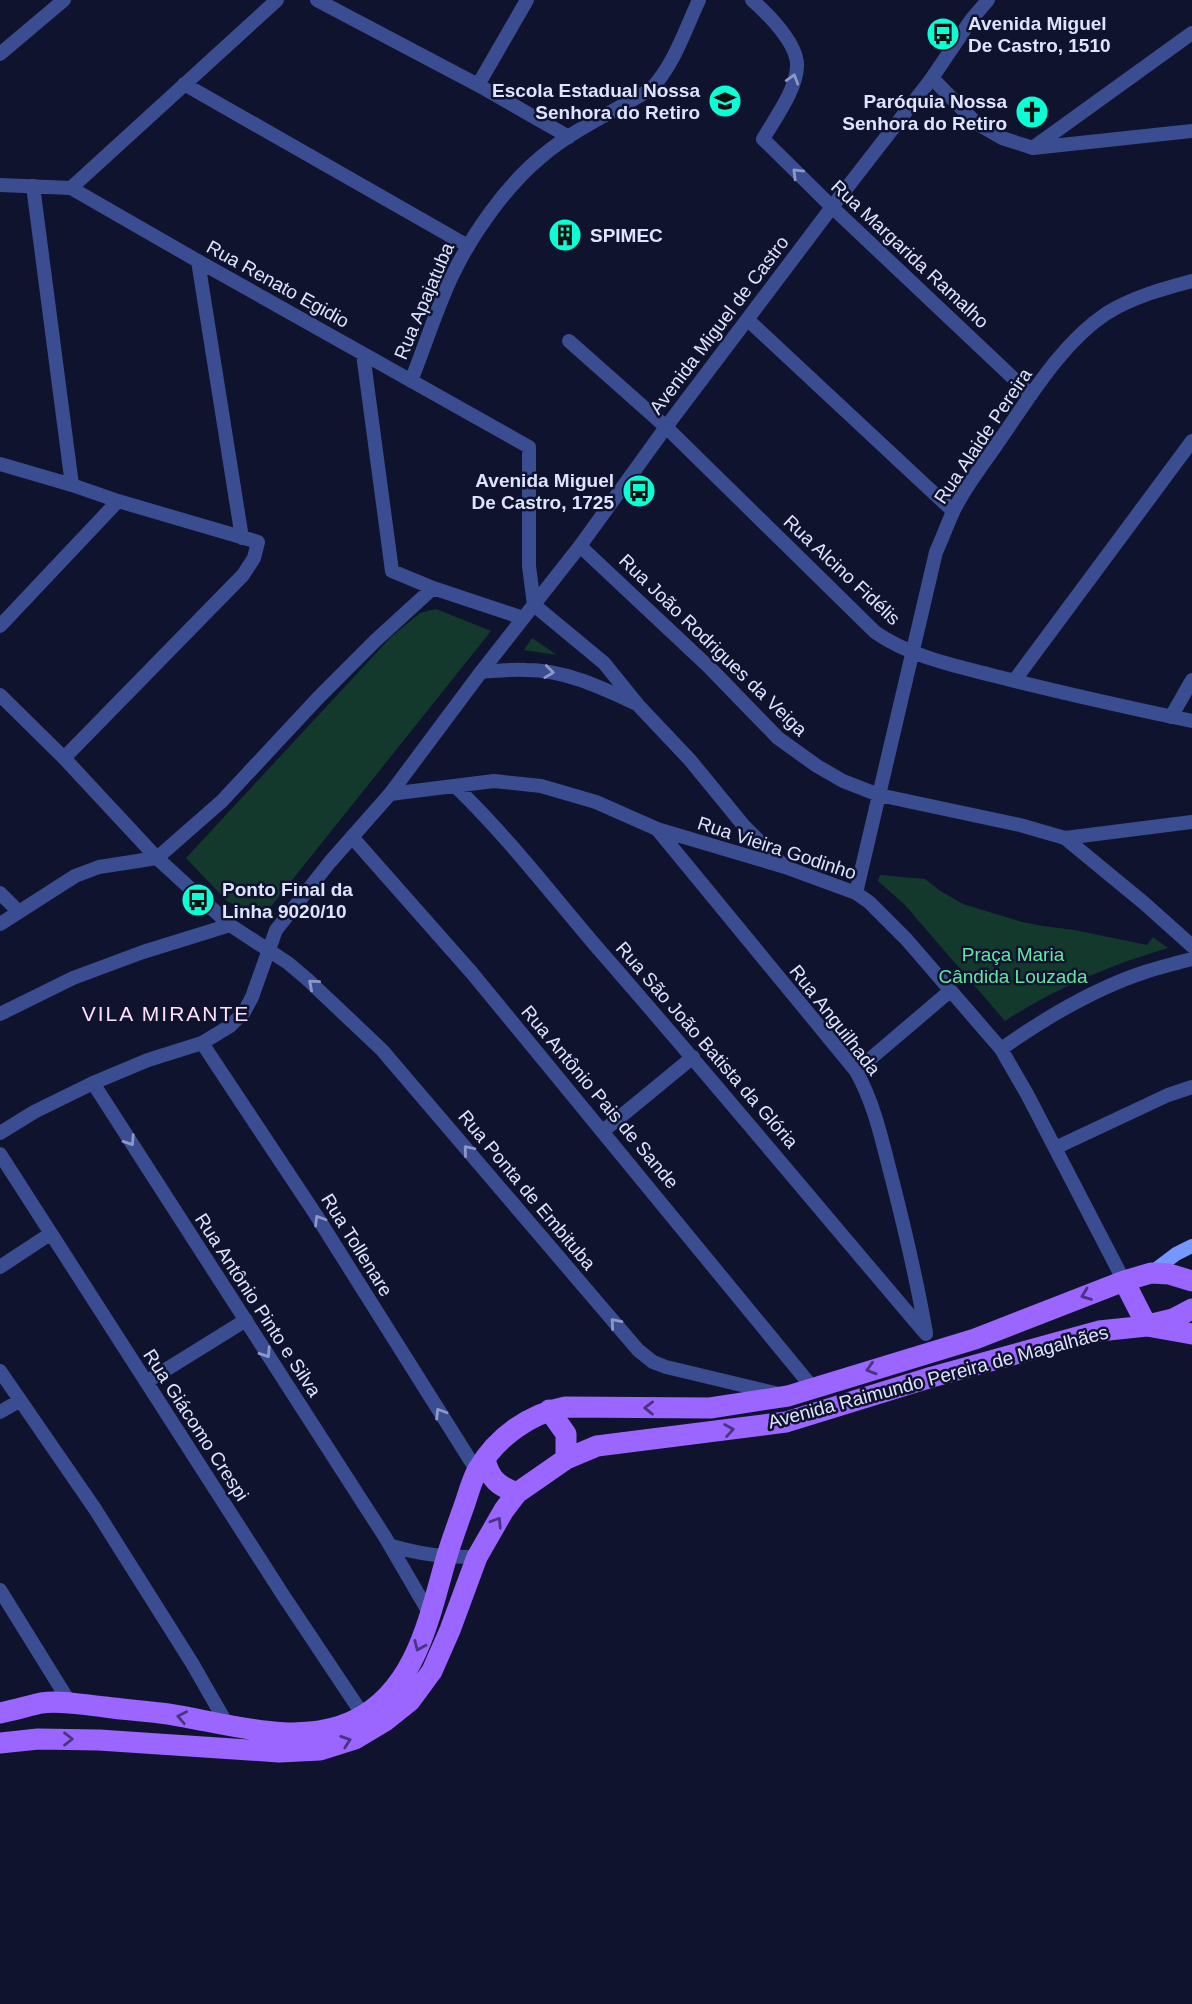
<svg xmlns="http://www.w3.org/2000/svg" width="1192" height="2004" viewBox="0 0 1192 2004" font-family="Arial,sans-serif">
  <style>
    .green { fill: #13392d }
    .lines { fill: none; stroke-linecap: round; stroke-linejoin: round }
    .minor { stroke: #394d90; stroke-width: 14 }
    .tertiary { stroke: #394d90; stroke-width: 14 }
    .secondary { stroke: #7597ff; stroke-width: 14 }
    .primary { stroke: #9b65ff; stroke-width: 21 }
    .oneway { stroke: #8c98c8 }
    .oneway2 { stroke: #483482 }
    .labels { text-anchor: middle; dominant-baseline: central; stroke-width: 5; stroke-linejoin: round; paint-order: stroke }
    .poi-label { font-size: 19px; font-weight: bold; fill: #dee3ff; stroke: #10132e; text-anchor: start }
    .street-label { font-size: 19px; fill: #dee3ff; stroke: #10132e }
    .park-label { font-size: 19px; fill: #60e8a1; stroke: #10132e }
    .neighbourhood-label { font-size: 21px; letter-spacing: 2px; fill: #ffe0fc; stroke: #10132e }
  </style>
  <rect width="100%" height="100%" fill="#10132e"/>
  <path class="green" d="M 436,609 L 491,631 L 269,909 L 254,916 L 227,901 L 186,858 L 391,637 L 420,613 Z
    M 532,638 L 557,655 L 524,650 Z
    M 880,875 L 925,879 L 939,890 L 963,904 L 1022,922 L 1043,926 L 1074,930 L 1147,945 L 1153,937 L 1168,948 C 1110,965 1056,988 1005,1021 L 905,905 L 878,881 Z"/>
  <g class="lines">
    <path class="minor" d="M 317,0 L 478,85 L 569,137
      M 0,54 L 64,0
      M 932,78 L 976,123 L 1002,138 L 1033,148 L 1192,131
      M 184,84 L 468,246
      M 478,85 L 527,0
      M 1034,147 L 1192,33
      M 0,185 L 71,188 L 198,261 L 529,447 L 529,566 L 534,605 L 604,663 L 638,705 L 690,760 L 744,826 L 785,867
      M 33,186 L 72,485
      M 71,188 L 277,0
      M 832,207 L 1031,395
      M 198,261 L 242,538
      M 748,320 L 953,511
      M 569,341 L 666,427 L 875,632 C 909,656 952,665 991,675 C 1058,692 1125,707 1192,721
      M 363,354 L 392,571 L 433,588 L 523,618
      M 411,381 C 425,346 436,310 452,276 C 472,234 506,186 541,157 C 574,129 615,111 651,89 C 674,65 685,30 699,0
      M 0,464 L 72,485 L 118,501 L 258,542 L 254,558 L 243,575 L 64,758
      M 580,546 L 710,668 L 778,738 L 817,766 L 843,781 L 879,795 L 1020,825 L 1065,838 L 1144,903 L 1192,946
      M 0,626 L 118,501
      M 481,672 C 496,671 511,669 526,670 C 566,670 602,688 637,704
      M 1014,681 L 1192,441
      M 1171,717 L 1192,680
      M 455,786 C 506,835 549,891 595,945 C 707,1073 816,1205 926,1334
      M 390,794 L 494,781 L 541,786 L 596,802 L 657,829 L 785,867 L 856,893 L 869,902 L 907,940 L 1001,1049 L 1027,1094 L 1124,1281
      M 657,829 L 856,1071 C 875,1105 882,1141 892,1179 C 905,1230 917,1281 926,1333
      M 352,837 L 472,973 L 812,1387
      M 1065,838 L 1192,822
      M 0,893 L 19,912
      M 856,893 L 936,552 C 942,539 947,525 953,512 C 964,488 982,466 997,444 C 1028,400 1061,343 1107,313 C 1133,297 1162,289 1192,281
      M 0,924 L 75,876 L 99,867 L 157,858 L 222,801 L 318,698 L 376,640 L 433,588
      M 0,1014 L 73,978 L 143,952 L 230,925
      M 202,1043 L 316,1215 L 477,1471
      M 1001,1049 C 1045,1018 1093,989 1145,972 C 1160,967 1176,963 1192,959
      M 856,1071 L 950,991
      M 93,1083 L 385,1537 L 431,1616
      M 603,1131 L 693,1057
      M 1055,1148 L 1168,1095 L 1192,1087
      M 0,1154 L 283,1595 L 363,1715
      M 0,1267 L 50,1234
      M 0,1371 L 95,1509 L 192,1663 L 228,1726
      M 146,1382 L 246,1320
      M 0,1412 L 19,1401
      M 392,1546 C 423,1555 444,1557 477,1557
      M 0,1590 L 70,1703"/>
    <path class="tertiary" d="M 752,0 C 768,14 798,44 797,66 C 797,89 774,120 763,139 L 832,207
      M 0,695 L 64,758 L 157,858 L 230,925 L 288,963 L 307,979 L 382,1050 L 638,1350 L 653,1362 L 666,1367 L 779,1394
      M 0,1133 L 34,1112 L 93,1083 L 148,1060 L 202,1043 L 230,1026 L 244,1012 L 252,997 L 276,930 L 330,862 L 390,794 L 481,672 L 580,546 L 666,427 L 832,207 L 932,78 L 971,20 L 988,0"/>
    <path class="secondary" d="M 1151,1273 L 1176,1254 L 1192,1246"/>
    <path class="primary" d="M 1124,1281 L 1147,1326
      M 1152,1324 L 1173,1319 L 1192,1309
      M 549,1410 L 566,1434 L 566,1459
      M 485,1460 C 490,1479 498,1486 517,1493
      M 0,1713 C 14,1710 28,1706 41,1703 C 62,1700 84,1705 105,1707 C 126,1710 147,1711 168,1714 C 227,1723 298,1748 355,1720 C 416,1690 429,1618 446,1559 C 451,1542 457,1526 463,1509 C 468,1496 471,1481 478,1469 C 497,1437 529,1414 565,1407 L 710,1408 L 788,1396 L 975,1339 L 1124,1281 L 1151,1273 L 1169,1274 L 1192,1281
      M 0,1743 L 38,1739 L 99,1740 L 279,1752 L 320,1750 L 355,1739 L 385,1721 L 410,1701 L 432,1671 L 450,1630 L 477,1557 L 504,1510 L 517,1493 L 566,1459 L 597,1446 L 786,1422 L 932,1377 L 1099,1331 L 1147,1326 L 1192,1334"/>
  </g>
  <defs><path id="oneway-chevron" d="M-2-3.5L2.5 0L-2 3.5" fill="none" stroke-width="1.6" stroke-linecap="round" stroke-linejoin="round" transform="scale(1.75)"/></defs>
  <g class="oneway">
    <use href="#oneway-chevron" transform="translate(793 79) rotate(-73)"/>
    <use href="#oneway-chevron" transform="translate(797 173) rotate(-135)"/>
    <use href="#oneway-chevron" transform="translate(549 672) rotate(7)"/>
    <use href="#oneway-chevron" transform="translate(313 984) rotate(-139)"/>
    <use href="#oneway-chevron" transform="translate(130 1141) rotate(57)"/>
    <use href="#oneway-chevron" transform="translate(468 1150) rotate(-130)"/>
    <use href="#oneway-chevron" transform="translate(319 1220) rotate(-122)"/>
    <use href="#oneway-chevron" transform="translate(615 1323) rotate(-131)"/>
    <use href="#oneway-chevron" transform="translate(266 1353) rotate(57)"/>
    <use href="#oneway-chevron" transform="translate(440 1413) rotate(-122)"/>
  </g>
  <g class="oneway2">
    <use href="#oneway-chevron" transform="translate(1086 1295) rotate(159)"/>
    <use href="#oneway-chevron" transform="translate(871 1369) rotate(163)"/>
    <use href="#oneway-chevron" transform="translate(649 1408) rotate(-179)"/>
    <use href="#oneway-chevron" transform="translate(729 1430) rotate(-9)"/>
    <use href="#oneway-chevron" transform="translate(497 1522) rotate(-58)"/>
    <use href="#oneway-chevron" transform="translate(419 1646) rotate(114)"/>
    <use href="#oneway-chevron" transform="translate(182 1717) rotate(-169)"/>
    <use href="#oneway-chevron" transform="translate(68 1739)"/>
    <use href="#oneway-chevron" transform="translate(346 1741) rotate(-19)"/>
  </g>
  <defs>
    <symbol id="bus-disc" viewBox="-11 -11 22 22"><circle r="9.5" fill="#0affd4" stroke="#10132e"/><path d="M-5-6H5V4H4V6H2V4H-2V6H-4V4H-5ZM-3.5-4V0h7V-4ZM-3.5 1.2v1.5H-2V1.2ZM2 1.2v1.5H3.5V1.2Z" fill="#111"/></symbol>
    <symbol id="school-disc" viewBox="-11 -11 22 22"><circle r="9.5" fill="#0affd4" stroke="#10132e"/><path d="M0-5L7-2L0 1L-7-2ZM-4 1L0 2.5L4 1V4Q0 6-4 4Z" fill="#111"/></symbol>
    <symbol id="church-disc" viewBox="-11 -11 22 22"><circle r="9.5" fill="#0affd4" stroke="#10132e"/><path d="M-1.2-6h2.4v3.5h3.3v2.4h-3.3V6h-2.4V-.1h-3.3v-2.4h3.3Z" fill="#111"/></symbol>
    <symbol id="building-disc" viewBox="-11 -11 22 22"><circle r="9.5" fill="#0affd4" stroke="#10132e"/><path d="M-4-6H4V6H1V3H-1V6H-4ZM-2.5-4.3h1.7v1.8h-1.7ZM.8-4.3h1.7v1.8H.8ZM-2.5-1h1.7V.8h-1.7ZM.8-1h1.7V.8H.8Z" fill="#111"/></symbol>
  </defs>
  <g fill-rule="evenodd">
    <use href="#bus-disc" x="924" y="15" width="38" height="38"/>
    <use href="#school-disc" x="706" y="82" width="38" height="38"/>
    <use href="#church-disc" x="1013" y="93" width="38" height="38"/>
    <use href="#building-disc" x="546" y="216" width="38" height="38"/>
    <use href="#bus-disc" x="620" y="472" width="38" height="38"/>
    <use href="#bus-disc" x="179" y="881" width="38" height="38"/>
  </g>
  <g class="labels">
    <g class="poi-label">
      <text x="968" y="23">Avenida Miguel<tspan x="968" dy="22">De Castro, 1510</tspan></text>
      <text x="700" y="90" text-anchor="end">Escola Estadual Nossa<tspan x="700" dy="22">Senhora do Retiro</tspan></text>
      <text x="1007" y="101" text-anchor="end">Paróquia Nossa<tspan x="1007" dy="22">Senhora do Retiro</tspan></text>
      <text x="590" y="235">SPIMEC</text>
      <text x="614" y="480" text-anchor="end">Avenida Miguel<tspan x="614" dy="22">De Castro, 1725</tspan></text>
      <text x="222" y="889">Ponto Final da<tspan x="222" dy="22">Linha 9020/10</tspan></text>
    </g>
    <g class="street-label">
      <text transform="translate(910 254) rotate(43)">Rua Margarida Ramalho</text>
      <text transform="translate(278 284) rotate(29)">Rua Renato Egidio</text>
      <text transform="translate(424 301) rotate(-67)">Rua Apajatuba</text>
      <text transform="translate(719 325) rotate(-53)">Avenida Miguel de Castro</text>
      <text transform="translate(983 436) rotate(-56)">Rua Alaide Pereira</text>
      <text transform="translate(842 570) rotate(43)">Rua Alcino Fidélis</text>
      <text transform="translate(713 645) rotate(44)">Rua João Rodrigues da Veiga</text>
      <text transform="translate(777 848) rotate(18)">Rua Vieira Godinho</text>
      <text transform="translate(835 1020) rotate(52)">Rua Anguilhada</text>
      <text transform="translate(707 1045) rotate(49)">Rua São João Batista da Glória</text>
      <text transform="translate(600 1097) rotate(50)">Rua Antônio Pais de Sande</text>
      <text transform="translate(527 1190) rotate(50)">Rua Ponta de Embituba</text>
      <text transform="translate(357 1245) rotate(58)">Rua Tollenare</text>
      <text transform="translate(258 1305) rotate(57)">Rua Antônio Pinto e Silva</text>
      <text transform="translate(938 1377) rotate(-15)">Avenida Raimundo Pereira de Magalhães</text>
      <text transform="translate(196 1425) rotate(57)">Rua Giácomo Crespi</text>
    </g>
    <g class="park-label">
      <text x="1013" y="954">Praça Maria<tspan x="1013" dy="22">Cândida Louzada</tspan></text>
    </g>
    <g class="neighbourhood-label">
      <text x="166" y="1013">VILA MIRANTE</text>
    </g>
  </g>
</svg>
